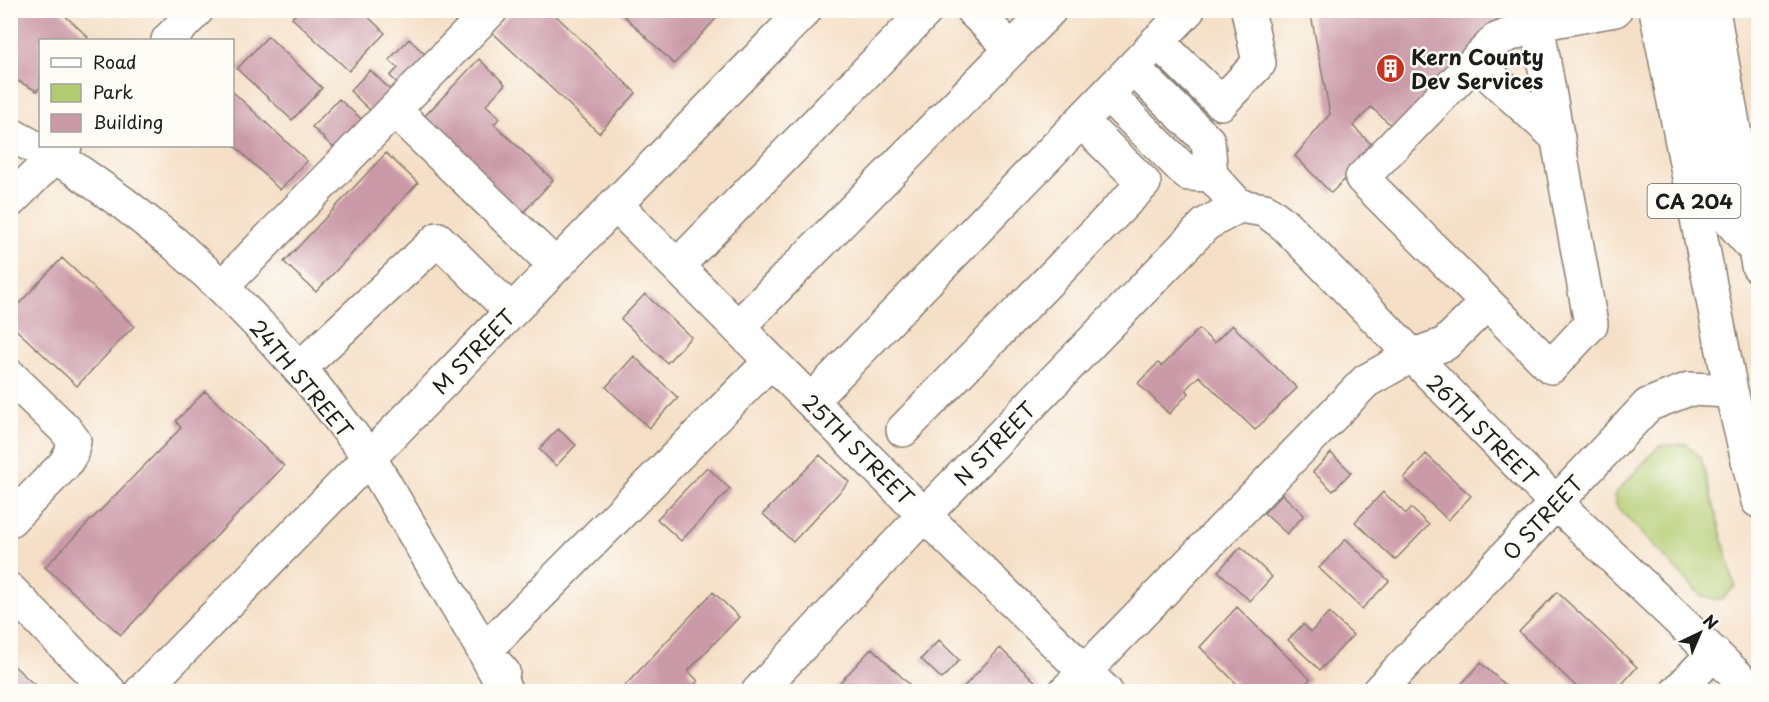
<svg xmlns="http://www.w3.org/2000/svg" width="1769" height="702" viewBox="0 0 1769 702" font-family="'Playpen Sans',sans-serif">
  <style>
    .green { fill: #b4cc71; stroke: #687446; stroke-width: 1.5 }
    .building { fill: #cb9aa9 }
    .lines { fill: none; stroke-linecap: round; stroke-linejoin: round }
    .minor-casing { stroke: #887e71; stroke-width: 36 }
    .major-casing { stroke: #887e71; stroke-width: 36 }
    .highway-casing { stroke: #887e71; stroke-width: 36 }
    .minor { stroke: #fff; stroke-width: 33 }
    .major { stroke: #fff; stroke-width: 33 }
    .highway { stroke: #fff; stroke-width: 33 }
    .labels { text-anchor: middle; dominant-baseline: central; stroke-width: 5; stroke-linejoin: round; paint-order: stroke }
    .shield { fill: #fdfcf7; stroke: #605f5e; stroke-width: 1.5 }
    .shield-label { font-size: 20px; font-weight: bold; fill: #1c1c1c }
    .poi-label { font-size: 21px; font-weight: bold; fill: #1c1c1c; stroke: #fdfcf7; text-anchor: start }
    .street-label { font-size: 21px; fill: #1c1c1c; stroke: #fdfcf7 }
  </style>
  <rect width="100%" height="100%" fill="#fdfcf7"/>
  <filter id="ink" filterUnits="userSpaceOnUse"><feTurbulence type="fractalNoise" baseFrequency=".0167" numOctaves="2"/><feDisplacementMap in="SourceGraphic" scale="12" xChannelSelector="R" yChannelSelector="G"/><feConvolveMatrix kernelMatrix="1 2 1 2 8 2 1 2 1" color-interpolation-filters="sRGB"/></filter>
  <filter id="wash" filterUnits="userSpaceOnUse"><feTurbulence type="fractalNoise" baseFrequency=".008" numOctaves="4" result="noise"/><feDisplacementMap in="SourceGraphic" scale="24" xChannelSelector="R" yChannelSelector="G"/><feGaussianBlur stdDeviation="1.35" result="paint"/><feColorMatrix in="noise" values="0 0 0 0 0 0 0 0 0 0 0 0 0 0 0 0 0 1.4 0 .05"/><feComposite in="paint" operator="in"/></filter>
  <g filter="url(#wash)">
    <rect width="100%" height="100%" fill="#f5dfc6"/>
    <path class="green" d="M 1686,444 L 1701,458 L 1735,586 L 1722,600 L 1702,597 L 1617,507 L 1614,495 L 1659,446 Z"/>
    <g id="blocks">
      <path class="building" d="M 10,10 L 59,10 L 88,37 L 85,40 L 40,40 L 40,87 L 37,91 L 10,77 Z
        M 299,10 L 361,10 L 385,33 L 349,71 L 292,18 Z
        M 513,10 L 550,10 L 636,93 L 599,133 L 492,32 Z
        M 618,10 L 724,10 L 674,64 Z
        M 1310,10 L 1494,10 L 1498,30 L 1396,130 L 1371,107 L 1353,126 L 1376,149 L 1331,193 L 1295,156 L 1330,114 Z
        M 268,36 L 322,88 L 292,120 L 237,69 Z
        M 409,39 L 433,62 L 406,91 L 390,76 L 398,68 L 389,60 Z
        M 479,59 L 505,84 L 486,105 L 500,118 L 494,124 L 553,180 L 522,214 L 422,119 Z
        M 370,70 L 398,97 L 378,118 L 350,91 Z
        M 232,91 L 307,161 L 280,190 L 232,143 Z
        M 339,99 L 368,125 L 340,154 L 312,127 Z
        M 386,153 L 418,183 L 316,292 L 284,262 Z
        M 62,258 L 134,326 L 77,386 L 10,324 L 10,313 Z
        M 645,294 L 691,337 L 667,363 L 621,319 Z
        M 1232,325 L 1297,388 L 1255,430 L 1199,376 L 1186,389 L 1189,393 L 1169,414 L 1138,383 L 1158,363 L 1162,366 L 1199,329 L 1214,343 Z
        M 634,356 L 678,398 L 649,428 L 606,387 Z
        M 205,391 L 284,466 L 121,635 L 45,567 L 181,428 L 176,421 Z
        M 558,429 L 576,445 L 556,466 L 539,449 Z
        M 1331,453 L 1351,472 L 1333,491 L 1313,472 Z
        M 1426,454 L 1471,496 L 1448,520 L 1404,478 Z
        M 820,455 L 849,482 L 793,542 L 763,514 Z
        M 707,467 L 730,489 L 681,541 L 657,519 Z
        M 1383,492 L 1406,514 L 1411,508 L 1429,525 L 1395,560 L 1355,522 Z
        M 1282,494 L 1304,515 L 1287,534 L 1264,513 Z
        M 1346,539 L 1389,581 L 1362,609 L 1319,568 Z
        M 1241,547 L 1272,577 L 1250,601 L 1218,571 Z
        M 713,592 L 739,617 L 688,671 L 698,681 L 687,692 L 619,692 Z
        M 1557,592 L 1637,667 L 1615,692 L 1582,692 L 1519,632 Z
        M 1237,607 L 1310,679 L 1300,692 L 1228,692 L 1236,683 L 1200,647 Z
        M 1329,613 L 1353,635 L 1320,670 L 1288,640 L 1303,624 L 1311,632 Z
        M 939,640 L 959,660 L 942,679 L 921,659 Z
        M 872,648 L 917,692 L 831,692 Z
        M 1000,648 L 1046,692 L 959,692 Z
        M 10,662 L 42,692 L 10,692 Z
        M 1481,663 L 1506,686 L 1501,692 L 1454,692 Z"/>
    </g>
  </g>
  <g filter="url(#ink)">
    <use href="#blocks" fill-opacity="0" stroke="#887e71" stroke-width="1.5"/>
    <g class="lines">
      <defs>
        <path id="minor" d="M 972,10 L 1012,49
          M 1535,10 L 1537,24 L 1591,324 L 1551,367 L 1362,178 L 1496,40 L 1537,24 L 1615,10
          M 168,40 L 197,10
          M 1157,41 L 1221,103 L 1259,63 L 1248,10
          M 1475,62 L 1558,138
          M 1133,68 L 1208,141 L 1211,175 L 1239,206 L 1265,210 L 1285,225 L 1555,502 L 1754,692
          M 1107,94 L 1188,174 L 1211,175
          M 394,110 L 556,266
          M 10,201 L 65,146
          M 615,204 L 924,515 L 1106,692
          M 677,266 L 927,10
          M 222,287 L 491,10
          M 738,327 L 1050,10
          M 299,369 L 438,239 L 511,311
          M 10,376 L 65,429 L 74,441 L 71,454 L 64,465 L 10,520
          M 811,401 L 1188,10
          M 903,430 L 1144,183 L 1081,121
          M 10,590 L 110,692
          M 484,651 L 771,361
          M 141,692 L 805,10
          M 758,692 L 924,515 L 1206,224 L 1239,206
          M 1065,692 L 1366,381 L 1411,356 L 1445,344 L 1487,303
          M 1378,692 L 1648,405 L 1689,389 L 1731,391
          M 1677,692 L 1714,653"/>
        <path id="major" d="M 10,134 L 75,169 L 123,203 L 174,243 L 222,287 L 268,334 L 311,382 L 369,457 L 484,651 L 503,672"/>
        <path id="highway" d="M 1656,10 L 1731,391 L 1758,501
          M 1680,10 L 1714,180 L 1726,216 L 1752,246
          M 1713,10 L 1758,266
          M 484,651 L 506,692"/>
      </defs>
      <use href="#minor" class="minor-casing"/>
      <use href="#major" class="major-casing"/>
      <use href="#highway" class="highway-casing"/>
      <use href="#minor" class="minor"/>
      <use href="#major" class="major"/>
      <use href="#highway" class="highway"/>
    </g>
  </g>
  <defs>
    <symbol id="building-disc" viewBox="-11 -11 22 22"><circle r="9.5" fill="#c8321e" stroke="#fdfcf7"/><path d="M-4-6H4V6H1V3H-1V6H-4ZM-2.5-4.3h1.7v1.8h-1.7ZM.8-4.3h1.7v1.8H.8ZM-2.5-1h1.7V.8h-1.7ZM.8-1h1.7V.8H.8Z" fill="#fff"/></symbol>
  </defs>
  <g fill-rule="evenodd">
    <use href="#building-disc" x="1374" y="52" width="33" height="33"/>
  </g>
  <g class="labels">
    <rect class="shield" x="1647.5" y="184" width="93" height="34" rx="4.5"/>
    <g class="shield-label">
      <text x="1694" y="201">CA 204</text>
    </g>
    <g class="poi-label">
      <text x="1411" y="56">Kern County<tspan x="1411" dy="24">Dev Services</tspan></text>
    </g>
    <g class="street-label">
      <text transform="translate(473 351) rotate(-46)">M STREET</text>
      <text transform="translate(302 378) rotate(50)">24TH STREET</text>
      <text transform="translate(1483 429) rotate(45)">26TH STREET</text>
      <text transform="translate(994 443) rotate(-46)">N STREET</text>
      <text transform="translate(859 449) rotate(45)">25TH STREET</text>
      <text transform="translate(1542 517) rotate(-47)">O STREET</text>
    </g>
  </g>
  <rect width="1769" height="702" fill="none" stroke="#fdfcf7" stroke-width="36"/>
  <rect x="39" y="39" width="195" height="108" fill="#fdfcf7" stroke="#a3a29f" stroke-width="1.5"/>
  <rect x="51" y="58" width="30" height="9" fill="#ffffff" stroke="#a3a29f" stroke-width="1.5"/>
  <text x="93" y="69" font-size="18" fill="#1c1c1c">Road</text>
  <rect x="51" y="84" width="30" height="18" fill="#b4cc71" stroke="#a3a29f" stroke-width="1.5"/>
  <text x="93" y="99" font-size="18" fill="#1c1c1c">Park</text>
  <rect x="51" y="114" width="30" height="18" fill="#cb9aa9" stroke="#a3a29f" stroke-width="1.5"/>
  <text x="93" y="129" font-size="18" fill="#1c1c1c">Building</text>
  <g transform="translate(1700 633) rotate(44)" stroke="#fdfcf7" stroke-width="4.5" paint-order="stroke">
  <path d="M0-4.5L10 22L0 15L-10 22Z" fill="#1c1c1c"/>
  <text y="-9" font-size="16" font-weight="bold" text-anchor="middle" fill="#1c1c1c">N</text>
  </g>
</svg>
